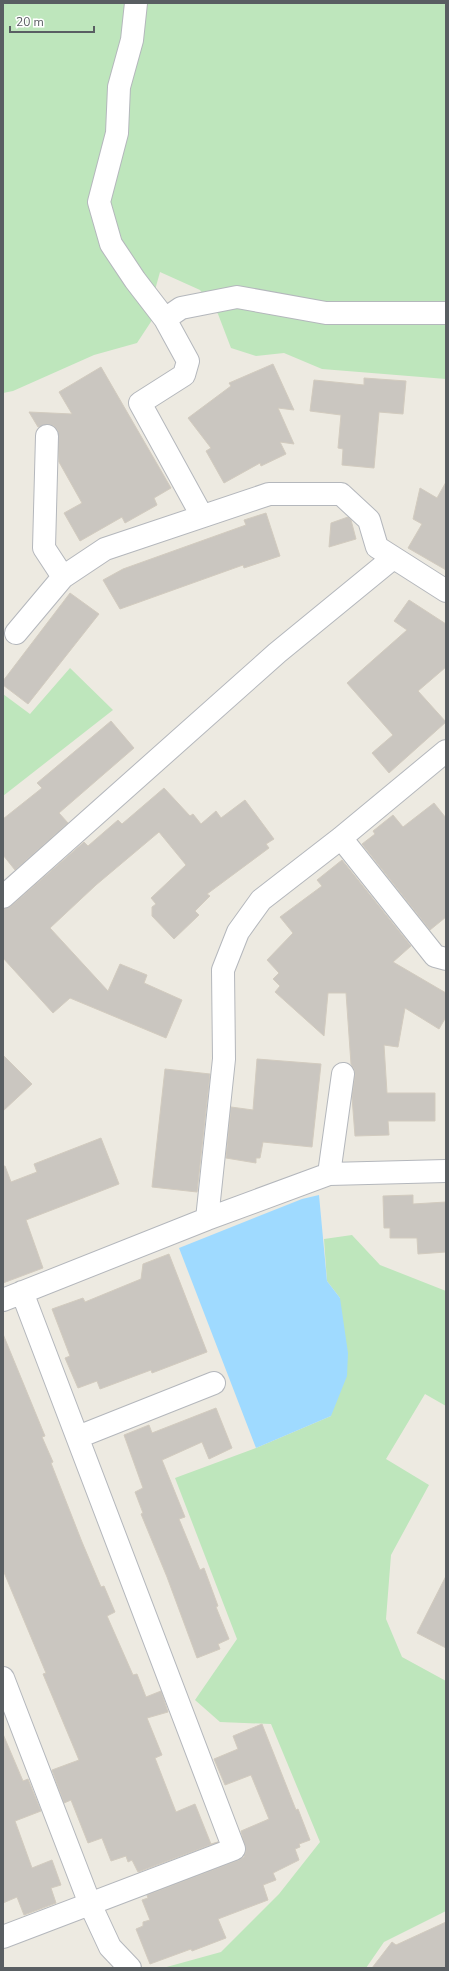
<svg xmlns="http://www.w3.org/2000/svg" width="449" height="1971" viewBox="0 0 449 1971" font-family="'Nunito Sans',sans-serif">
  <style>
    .green { fill: #bee6bc }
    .water { fill: #9fdaff }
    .building { fill: #cac6c0; stroke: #d2cbbf }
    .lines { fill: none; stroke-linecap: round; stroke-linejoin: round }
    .minor-casing { stroke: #b4b7bc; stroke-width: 24 }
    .minor { stroke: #fff; stroke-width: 22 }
  </style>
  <rect width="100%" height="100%" fill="#edeae1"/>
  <path class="green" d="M 3,3 L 446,3 L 446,379 L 322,369 L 284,353 L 256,356 L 231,348 L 218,314 L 200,290 L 160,272 L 155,290 L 160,308 L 137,343 L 94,355 L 13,391 L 3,393 Z
    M 70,668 L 113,710 L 3,796 L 3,694 L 30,714 Z
    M 352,1235 L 380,1265 L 446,1291 L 446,1406 L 425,1394 L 386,1459 L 429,1485 L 391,1555 L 386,1619 L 402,1657 L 446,1681 L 446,1911 L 384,1942 L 366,1968 L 163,1968 L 221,1952 L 279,1894 L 320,1842 L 271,1724 L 220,1722 L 195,1700 L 237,1639 L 175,1478 L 256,1448 L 331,1416 L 340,1298 L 327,1281 L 324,1239 Z"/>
  <path class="water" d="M 319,1195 L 327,1281 L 340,1298 L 348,1353 L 347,1376 L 331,1416 L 256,1448 L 179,1248 L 302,1199 Z"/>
  <path class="building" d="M 273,364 L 294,410 L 278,408 L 294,444 L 280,442 L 286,454 L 261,466 L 260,463 L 224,483 L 206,451 L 211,448 L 188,418 L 231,386 L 229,383 Z
    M 101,367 L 171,488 L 154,498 L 157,505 L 125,523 L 122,517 L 80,541 L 64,513 L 82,503 L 59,462 L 58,430 L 54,426 L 48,424 L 38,427 L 29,412 L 72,414 L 59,392 Z
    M 364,378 L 406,381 L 403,414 L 379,412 L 374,468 L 342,465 L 343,449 L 338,448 L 341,415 L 310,411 L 314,380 L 364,385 Z
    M 446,482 L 446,570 L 408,548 L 422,524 L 413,519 L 420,488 L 437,498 Z
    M 266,513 L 280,556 L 244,568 L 243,565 L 120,609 L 103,580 L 123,569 L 246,525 L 244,520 Z
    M 348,517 L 351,520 L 356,539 L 329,547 L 331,523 Z
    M 70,593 L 99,614 L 28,704 L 3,685 L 3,681 Z
    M 409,600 L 446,624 L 446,667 L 418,691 L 446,722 L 389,773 L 372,753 L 393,735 L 347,683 L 407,630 L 394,621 Z
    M 111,721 L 134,748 L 59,813 L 68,823 L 15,870 L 3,855 L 3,819 L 42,788 L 37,783 Z
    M 164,788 L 190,816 L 193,814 L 201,824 L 216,811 L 221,818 L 245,800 L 274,839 L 266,844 L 269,848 L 207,894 L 210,896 L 195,911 L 199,915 L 174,939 L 152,916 L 152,907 L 156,904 L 151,898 L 186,865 L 159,832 L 96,885 L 50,928 L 108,991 L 120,964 L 147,975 L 144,983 L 182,1000 L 166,1038 L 70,998 L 53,1013 L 3,958 L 3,909 L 11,906 L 84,842 L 88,846 L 118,820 L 122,824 Z
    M 434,803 L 446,818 L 446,917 L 430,930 L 362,844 L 375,834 L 373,831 L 393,815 L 403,827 Z
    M 342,860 L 411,946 L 393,962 L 446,993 L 446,1017 L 439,1029 L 405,1008 L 398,1047 L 384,1045 L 387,1093 L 435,1093 L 435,1121 L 388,1121 L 389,1135 L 355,1136 L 352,1097 L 355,1075 L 354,1069 L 351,1064 L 346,993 L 328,993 L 324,1036 L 275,992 L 280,986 L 273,979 L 279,973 L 267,960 L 293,933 L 280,917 L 322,886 L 317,880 Z
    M 3,1055 L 32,1084 L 3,1111 Z
    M 257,1059 L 321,1064 L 312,1147 L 263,1142 L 260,1158 L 256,1158 L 256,1163 L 226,1158 L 231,1107 L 253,1110 Z
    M 165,1069 L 210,1074 L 197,1192 L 152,1187 Z
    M 101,1138 L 119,1184 L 26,1220 L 43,1268 L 3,1283 L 3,1166 L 5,1166 L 11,1182 L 37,1172 L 34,1164 Z
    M 413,1195 L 413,1204 L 446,1202 L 446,1252 L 418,1254 L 417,1238 L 390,1238 L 390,1228 L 384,1228 L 383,1196 Z
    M 169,1254 L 207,1352 L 152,1373 L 151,1370 L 100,1389 L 97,1381 L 78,1388 L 65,1358 L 70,1356 L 52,1309 L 83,1298 L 85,1302 L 141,1279 L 143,1264 Z
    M 3,1334 L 45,1436 L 42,1437 L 53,1462 L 51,1463 L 82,1542 L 101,1587 L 104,1586 L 115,1612 L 107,1616 L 133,1675 L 137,1674 L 146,1697 L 161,1691 L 168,1712 L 147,1718 L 162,1755 L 155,1758 L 176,1812 L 195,1804 L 211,1844 L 218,1842 L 138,1872 L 132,1860 L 128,1862 L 126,1856 L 111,1861 L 102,1838 L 88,1843 L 71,1800 L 64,1803 L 52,1770 L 79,1760 L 43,1674 L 46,1673 L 3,1570 Z
    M 216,1408 L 232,1448 L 209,1459 L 202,1442 L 162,1460 L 185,1517 L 179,1519 L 200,1570 L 204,1568 L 218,1606 L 216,1607 L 229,1639 L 218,1644 L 220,1649 L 197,1658 L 167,1577 L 141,1514 L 143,1513 L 135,1492 L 143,1488 L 124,1435 L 149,1425 L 152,1433 Z
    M 446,1576 L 446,1648 L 417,1633 Z
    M 262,1724 L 296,1810 L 298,1809 L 310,1840 L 299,1844 L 300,1847 L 295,1849 L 299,1860 L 273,1873 L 276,1880 L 263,1885 L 268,1900 L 218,1919 L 226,1938 L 192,1951 L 191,1949 L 150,1964 L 136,1929 L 143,1926 L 143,1922 L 150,1920 L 142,1900 L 148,1898 L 147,1895 L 239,1860 L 244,1857 L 246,1851 L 241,1831 L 269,1819 L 251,1775 L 225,1785 L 214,1759 L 238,1749 L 233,1736 Z
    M 3,1734 L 23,1781 L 28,1779 L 41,1811 L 15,1821 L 32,1868 L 52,1860 L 61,1885 L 51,1888 L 56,1903 L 24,1915 L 17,1897 L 3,1903 Z
    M 446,1922 L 446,1968 L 372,1968 L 392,1942 L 396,1945 Z"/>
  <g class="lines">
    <defs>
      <path id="minor" d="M 136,3 L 132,40 L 119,87 L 117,133 L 99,202 L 111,244 L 135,280 L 165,319 L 181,308 L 237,297 L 326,313 L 446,313
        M 165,319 L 188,361 L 184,375 L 140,403 L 202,516
        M 47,436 L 44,548 L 63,577 L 105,549 L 269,494 L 341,494 L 369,520 L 377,547 L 446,591
        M 16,633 L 63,577
        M 341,838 L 435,956 L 446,959
        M 3,897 L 277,653 L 393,558
        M 329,1174 L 343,1074
        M 207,1219 L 224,1059 L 223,970 L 238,932 L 261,900 L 341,838 L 446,751
        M 3,1300 L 207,1219 L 329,1174 L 446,1171
        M 78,1437 L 214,1383
        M 3,1678 L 90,1904 L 110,1947 L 130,1968
        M 3,1937 L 234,1849 L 22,1292"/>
    </defs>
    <use href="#minor" class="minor-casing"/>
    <use href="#minor" class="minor"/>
  </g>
  <rect width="449" height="1971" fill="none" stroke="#595e62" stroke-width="8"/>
  <path d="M10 26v6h84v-6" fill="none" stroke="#595e62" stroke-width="2"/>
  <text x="16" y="26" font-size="12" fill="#595e62" stroke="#ffffff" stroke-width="3" paint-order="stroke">20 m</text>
</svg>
